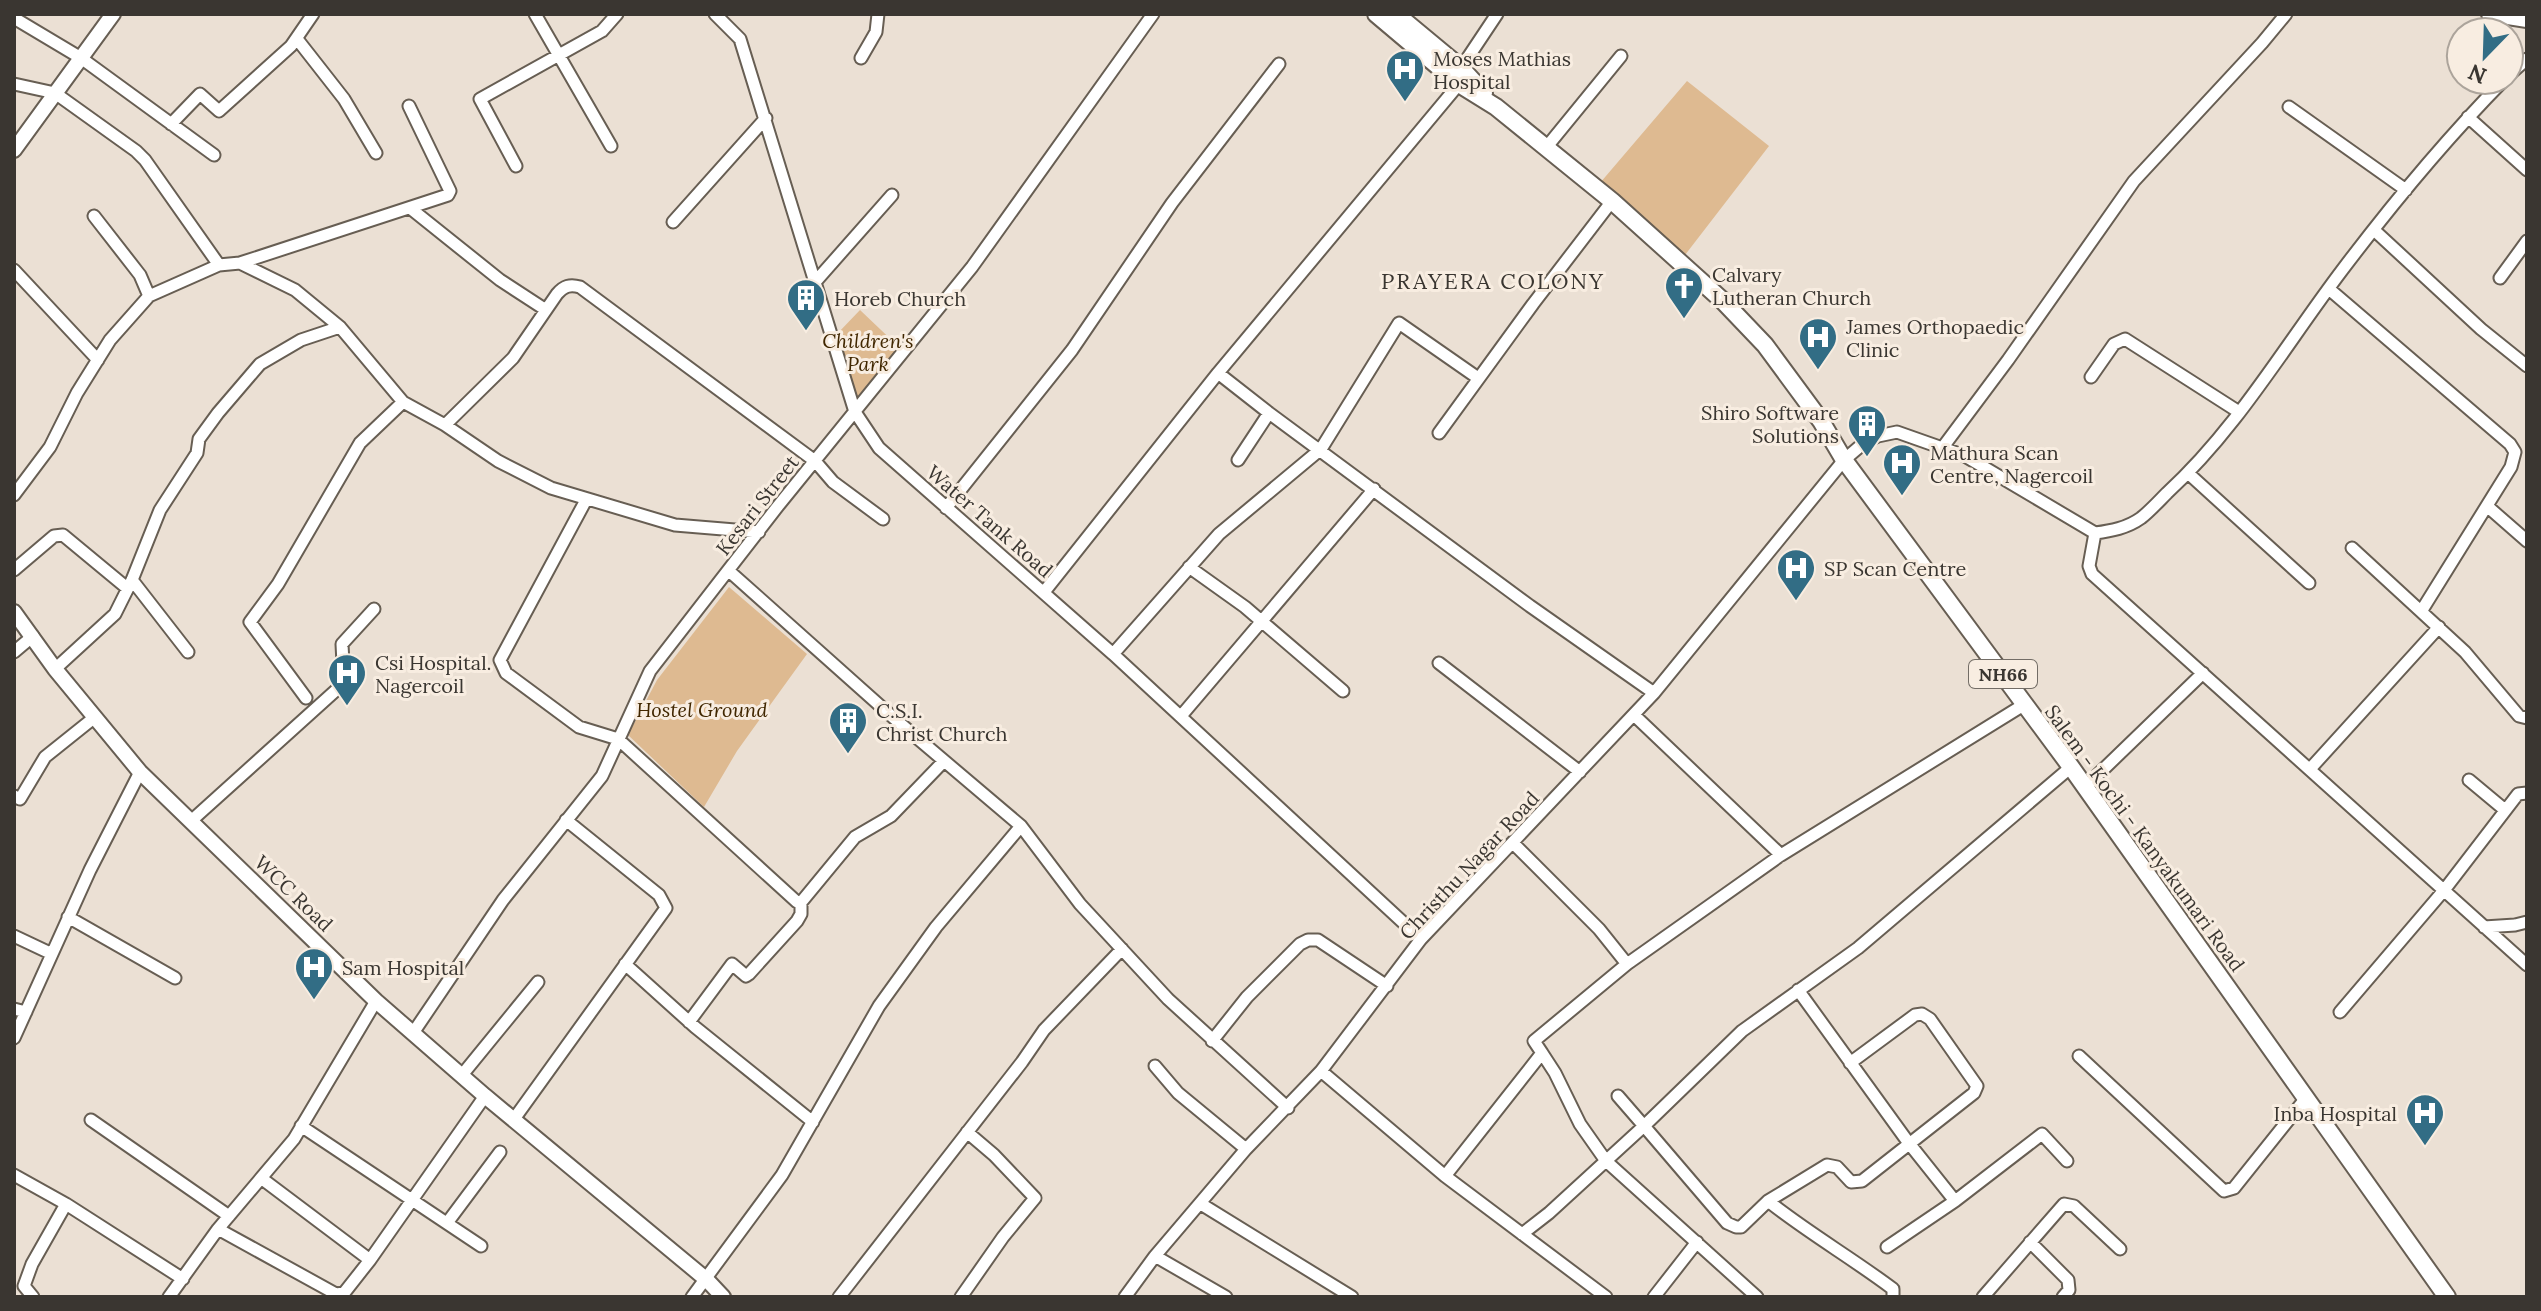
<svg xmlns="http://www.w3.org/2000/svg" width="2541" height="1311" viewBox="0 0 2541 1311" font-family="Lora,serif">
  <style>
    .green { fill: #deba91 }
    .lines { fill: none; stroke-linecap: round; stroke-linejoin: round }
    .minor-casing { stroke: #675e53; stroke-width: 15 }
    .major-casing { stroke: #675e53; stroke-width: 18 }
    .highway-casing { stroke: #675e53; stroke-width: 20 }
    .minor { stroke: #fff; stroke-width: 11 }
    .major { stroke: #fff; stroke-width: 14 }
    .highway { stroke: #fff; stroke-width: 16 }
    .labels { text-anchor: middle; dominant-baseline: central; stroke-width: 6; stroke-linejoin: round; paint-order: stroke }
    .shield { fill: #f8ede1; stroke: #736d66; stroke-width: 2 }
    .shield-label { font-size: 18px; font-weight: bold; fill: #3a3631 }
    .poi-label { font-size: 20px; fill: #3a3631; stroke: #f8ede1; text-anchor: start }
    .park-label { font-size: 20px; font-style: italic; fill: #412700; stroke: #f8ede1 }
    .street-label { font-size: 20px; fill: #3a3631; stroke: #f8ede1 }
    .neighbourhood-label { font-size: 22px; letter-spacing: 2px; fill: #3a3631; stroke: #f8ede1 }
  </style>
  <rect width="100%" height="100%" fill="#ebe0d4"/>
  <path class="green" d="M 1687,81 L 1769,146 L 1685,255 L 1600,183 Z
    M 860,310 L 901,349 L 856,408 L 837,334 Z
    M 729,587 L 807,654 L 737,751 L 704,807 L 628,735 L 657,680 Z"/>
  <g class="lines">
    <defs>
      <path id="minor" d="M 535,14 L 611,146
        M 715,14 L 740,39 L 855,412 L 879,448 L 1113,654 L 1421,939
        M 14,18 L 81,58 L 214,155
        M 297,39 L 344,99 L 376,153
        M 861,58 L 876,32 L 878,14
        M 1461,68 L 1497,14
        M 2509,75 L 2527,59
        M 14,84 L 55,93 L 136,151 L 145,160 L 219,265
        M 2289,107 L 2406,190
        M 2468,117 L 2527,170
        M 171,124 L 200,94 L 219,111 L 291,46 L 313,14
        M 1545,149 L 1621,56
        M 516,166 L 480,99 L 602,31 L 617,14
        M 410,208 L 500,280 L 546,310
        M 94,216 L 140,275 L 149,296
        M 673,222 L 766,118
        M 2374,230 L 2481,329 L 2527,366
        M 240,263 L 448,195 L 450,191 L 409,106
        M 14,270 L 98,360
        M 2500,278 L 2527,241
        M 816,281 L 892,195
        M 2329,289 L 2510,444 L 2515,452 L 2511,467 L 2422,610
        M 1218,373 L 1269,413 L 1530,606 L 1654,693
        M 2091,377 L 2114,344 L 2125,339 L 2239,412
        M 445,425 L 513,358 L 557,294 C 564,286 570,284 580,287 L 815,461 L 833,482 L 883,519
        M 1439,433 L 1533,304 L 1612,201
        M 1943,447 L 2008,360 L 2134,181 L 2262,43 L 2286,14
        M 1238,460 L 1269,413
        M 2189,474 L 2309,583
        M 14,495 L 50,447 L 77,393 L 110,340 L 149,296 L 219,265 L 240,263 L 295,290 L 340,327 L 403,402 L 445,425 L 498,461 L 551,488 L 675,525 L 759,532
        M 586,500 L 500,660 L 506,673 L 579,727 L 618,739 L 797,902 L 803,900 L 855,837 L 891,816 L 944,761
        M 2487,506 L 2527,541
        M 946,508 L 1072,350 L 1172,203 L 1279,64
        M 2095,533 L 2089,566 L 2092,574 L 2527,965
        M 2352,548 L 2465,652 L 2519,716 L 2527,718
        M 1189,567 L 1245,607 L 1343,691
        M 14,570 L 54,536 L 63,535 L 127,588
        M 729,571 L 896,720 L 1021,826 L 1080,904 L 1168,999 L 1288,1108
        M 132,580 L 188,652
        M 1044,592 L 1218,373 L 1459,84
        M 14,652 L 33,636
        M 1113,654 L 1219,534 L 1321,449 L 1399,323 L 1478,378
        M 1439,663 L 1580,772
        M 55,669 L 115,614 L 132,580 L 160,510 L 197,453 L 199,439 L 218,413 L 260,364 L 301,340 L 340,327
        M 306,698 L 250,622 L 278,584 L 360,443 L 403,402
        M 1634,715 L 1781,855
        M 1181,716 L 1374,489
        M 2310,769 L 2439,627
        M 2469,780 L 2505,810
        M 2085,787 L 2203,673
        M 14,796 L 20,799 L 45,757 L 95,717
        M 191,821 L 344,683 L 342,644 L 374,609
        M 1513,843 L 1599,929 L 1627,964 L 1534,1041 L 1542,1053
        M 68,917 L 175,978
        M 2484,927 L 2515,925 L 2527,922
        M 14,936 L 50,953
        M 625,964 L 695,1027 L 813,1122
        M 1627,964 L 1781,855 L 2025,704
        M 1798,990 L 1908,1142 L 1955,1201 L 1887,1247
        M 14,1009 L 26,1012
        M 2340,1012 L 2445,889 L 2518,794 L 2527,793
        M 689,1022 L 732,964 L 746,976 L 749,974 L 797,921 L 801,914 L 801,902
        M 413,1033 L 503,900 L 602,776 L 650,671 L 778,506 L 972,267 L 1153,14
        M 14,1038 L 90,870 L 140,772
        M 1212,1041 L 1247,997 L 1300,944 L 1308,940 L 1318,940 L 1387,986
        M 2079,1056 L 2224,1191 L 2234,1188 L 2306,1098
        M 1155,1066 L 1178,1093 L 1246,1149
        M 1321,1071 L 1445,1176 L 1606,1297
        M 462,1075 L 538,982
        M 1618,1096 L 1644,1126 L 1742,1031 L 1858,948 L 2071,767
        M 514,1119 L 666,908 L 659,895 L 566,820
        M 91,1120 L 229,1216
        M 301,1126 L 481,1246
        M 14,1175 L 66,1204 L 183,1279
        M 1445,1176 L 1542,1053 L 1555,1073 L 1580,1124 L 1606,1161 L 1757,1297
        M 261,1178 L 370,1260 L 485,1096
        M 1768,1201 C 1808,1233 1852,1258 1893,1289 L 1893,1297
        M 1955,1201 L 2042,1134 L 2067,1161
        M 1201,1204 L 1352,1297
        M 447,1223 L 500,1152
        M 218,1229 L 336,1294 L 344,1293 L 370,1260
        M 1522,1234 L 1549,1213 L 1644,1126 L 1727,1223 L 1736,1227 L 1741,1227 L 1768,1201 L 1827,1165 L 1837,1167 L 1851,1182 L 1862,1181 L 1974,1093 L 1977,1086 L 1930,1019 L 1922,1014 L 1915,1015 L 1850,1063
        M 2030,1242 L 2068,1280 L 2069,1290 L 2063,1297
        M 1155,1256 L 1226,1297
        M 33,1297 L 24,1286 L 32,1264 L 66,1204
        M 169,1297 L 218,1229 L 294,1139 L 376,1001
        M 692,1297 L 782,1175 L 879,1006 L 936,927 L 1021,826
        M 839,1297 L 1022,1062 L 1044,1030 L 1122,949
        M 961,1297 L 1003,1237 L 1035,1198 L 994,1155 L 967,1132
        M 1125,1297 L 1155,1256 L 1246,1149 L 1321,1071 L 1421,939 L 1654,693 L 1844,460 L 1865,442 L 1878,436 L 1897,432 L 1965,456 L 2095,533 C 2111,531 2127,528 2141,518 C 2150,511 2159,501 2167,493 C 2237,429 2286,344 2343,269 C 2393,203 2446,139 2504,80
        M 1654,1297 L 1697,1242
        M 1983,1297 L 2064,1204 L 2074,1206 L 2120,1249"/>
      <path id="major" d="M 2489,14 L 2527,20
        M 14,150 L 113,14
        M 14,612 L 55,669 L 140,772 L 376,1001 L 485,1096 L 707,1280 L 723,1297"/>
      <path id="highway" d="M 1376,14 L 1459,84 L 1496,107 L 1612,201 L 1723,301 L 1765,345 L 1821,421 L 1844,460 L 2071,767 L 2447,1297
        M 1396,14 L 1461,68 L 1484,93"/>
    </defs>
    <use href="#minor" class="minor-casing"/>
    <use href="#major" class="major-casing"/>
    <use href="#highway" class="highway-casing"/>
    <use href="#minor" class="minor"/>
    <use href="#major" class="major"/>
    <use href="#highway" class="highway"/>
  </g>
  <defs>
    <symbol id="hospital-pin" viewBox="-11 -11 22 30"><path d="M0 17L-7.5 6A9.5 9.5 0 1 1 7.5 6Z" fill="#326d85" stroke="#f8ede1"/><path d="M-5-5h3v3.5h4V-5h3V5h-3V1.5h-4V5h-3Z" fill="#fff"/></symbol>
    <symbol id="church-pin" viewBox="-11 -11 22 30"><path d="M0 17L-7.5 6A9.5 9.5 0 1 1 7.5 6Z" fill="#326d85" stroke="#f8ede1"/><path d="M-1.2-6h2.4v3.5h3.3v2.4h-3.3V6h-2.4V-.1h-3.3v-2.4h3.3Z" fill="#fff"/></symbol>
    <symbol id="building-pin" viewBox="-11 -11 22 30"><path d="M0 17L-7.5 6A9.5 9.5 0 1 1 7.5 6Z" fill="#326d85" stroke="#f8ede1"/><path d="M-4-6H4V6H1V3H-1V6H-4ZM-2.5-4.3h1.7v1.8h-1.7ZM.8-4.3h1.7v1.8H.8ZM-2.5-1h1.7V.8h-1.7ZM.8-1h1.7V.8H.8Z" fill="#fff"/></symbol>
  </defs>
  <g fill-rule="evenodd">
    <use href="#hospital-pin" x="1383" y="47" width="44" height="60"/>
    <use href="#church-pin" x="1662" y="264" width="44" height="60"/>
    <use href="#building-pin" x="784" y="276" width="44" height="60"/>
    <use href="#hospital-pin" x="1796" y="315" width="44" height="60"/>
    <use href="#building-pin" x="1845" y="402" width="44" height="60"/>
    <use href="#hospital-pin" x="1880" y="441" width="44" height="60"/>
    <use href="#hospital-pin" x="1774" y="546" width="44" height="60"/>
    <use href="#hospital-pin" x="325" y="651" width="44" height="60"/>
    <use href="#building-pin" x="826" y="699" width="44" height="60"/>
    <use href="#hospital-pin" x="292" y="945" width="44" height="60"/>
    <use href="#hospital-pin" x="2403" y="1091" width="44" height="60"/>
  </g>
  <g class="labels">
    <rect class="shield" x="1969" y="660" width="68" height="28" rx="6"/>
    <g class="shield-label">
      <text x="2003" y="674">NH66</text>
    </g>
    <g class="poi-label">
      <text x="1433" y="58">Moses Mathias<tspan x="1433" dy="23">Hospital</tspan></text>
      <text x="1712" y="274">Calvary<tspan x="1712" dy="23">Lutheran Church</tspan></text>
      <text x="834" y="298">Horeb Church</text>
      <text x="1846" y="326">James Orthopaedic<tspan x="1846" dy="23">Clinic</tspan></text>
      <text x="1839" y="412" text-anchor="end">Shiro Software<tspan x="1839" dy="23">Solutions</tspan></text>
      <text x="1930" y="452">Mathura Scan<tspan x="1930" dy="23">Centre, Nagercoil</tspan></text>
      <text x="1824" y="568">SP Scan Centre</text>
      <text x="375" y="662">Csi Hospital.<tspan x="375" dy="23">Nagercoil</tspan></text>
      <text x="876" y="710">C.S.I.<tspan x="876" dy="23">Christ Church</tspan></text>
      <text x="342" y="967">Sam Hospital</text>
      <text x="2397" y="1113" text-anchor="end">Inba Hospital</text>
    </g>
    <g class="park-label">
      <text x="868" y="340">Children's<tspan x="868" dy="23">Park</tspan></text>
      <text x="702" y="709">Hostel Ground</text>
    </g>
    <g class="street-label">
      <text transform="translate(757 505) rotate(-52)">Kesari Street</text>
      <text transform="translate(990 521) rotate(41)">Water Tank Road</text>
      <text transform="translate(2145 838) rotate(54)">Salem - Kochi - Kanyakumari Road</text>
      <text transform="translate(1469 865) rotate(-47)">Christhu Nagar Road</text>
      <text transform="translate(294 893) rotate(44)">WCC Road</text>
    </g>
    <g class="neighbourhood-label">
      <text x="1493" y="281">PRAYERA COLONY</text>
    </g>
  </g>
  <rect width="2541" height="1311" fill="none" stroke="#3a3631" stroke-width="32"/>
  <g transform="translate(2485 56) rotate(203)"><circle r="38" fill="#f8ede1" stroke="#aca49b" stroke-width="2"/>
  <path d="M0-6L14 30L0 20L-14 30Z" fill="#326d85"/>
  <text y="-12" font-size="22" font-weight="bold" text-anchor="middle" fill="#3a3631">N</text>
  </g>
</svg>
